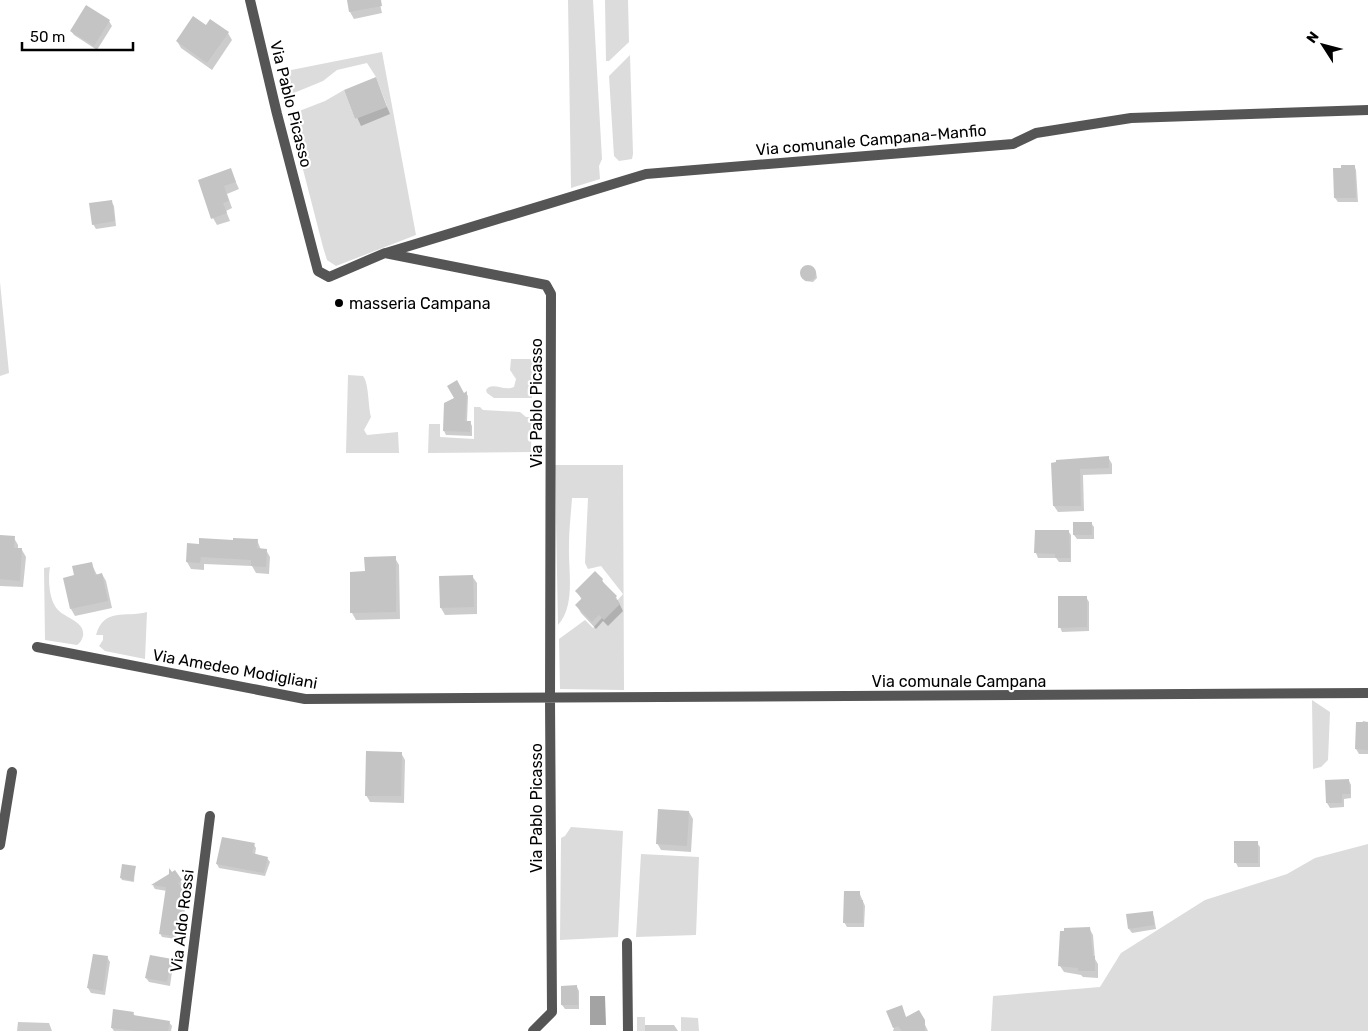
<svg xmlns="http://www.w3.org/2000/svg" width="1368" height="1031" viewBox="0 0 1368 1031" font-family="Rubik,sans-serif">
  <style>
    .green { fill: #dcdcdc }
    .water { fill: #a3a3a3 }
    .shadow { fill: #0003 }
    .building { fill: #c4c4c4 }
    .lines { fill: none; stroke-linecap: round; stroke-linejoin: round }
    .street { stroke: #555; stroke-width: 10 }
    .poi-dot { fill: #000; stroke: #fff; stroke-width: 2 }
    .labels { text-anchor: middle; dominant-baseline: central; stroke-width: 4.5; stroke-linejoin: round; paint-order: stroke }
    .street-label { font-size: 16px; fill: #000; stroke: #fff }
    .poi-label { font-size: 16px; fill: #000; stroke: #fff; text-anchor: start }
  </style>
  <rect width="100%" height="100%" fill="#fff"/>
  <path class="green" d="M 568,0 L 593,0 L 602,159 L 599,166 L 600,179 L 571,188 Z
    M 605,0 L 628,0 L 629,42 L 609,61 L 606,61 Z
    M 382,52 L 416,235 L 336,266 L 327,260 L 323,247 L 289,115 L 325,101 L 344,90 L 355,119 L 387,106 L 376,77 L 367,63 L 337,70 L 323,81 L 284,97 L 281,72 Z
    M 630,55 L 633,154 L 632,159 L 619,161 L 614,156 L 609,76 Z
    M 0,282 L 9,373 L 0,376 Z
    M 511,359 L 533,359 L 532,398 L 494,398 L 487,393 L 486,390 C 492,381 504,392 514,387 L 516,379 L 510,370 Z
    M 348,375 L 363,376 C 369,383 368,406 371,417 L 364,430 L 367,435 L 398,432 L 399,453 L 346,453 Z
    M 474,407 L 480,407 L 483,410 L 520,412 L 526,417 L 532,417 L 531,452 L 428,453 L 429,424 L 440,424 L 440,437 L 474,439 Z
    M 555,465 L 623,465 L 624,690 L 560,689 L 559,639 L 585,620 L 593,628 L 623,594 L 601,566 L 588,569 L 585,563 L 588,498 L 572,498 C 571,514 569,529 569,545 C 568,570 576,605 558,625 Z
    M 50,567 C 48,579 49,596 55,606 C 61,618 86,620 83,636 C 82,640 80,643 77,645 L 45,640 L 44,568 Z
    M 147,612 L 145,659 L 105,651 L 99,646 L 103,640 L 103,635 L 96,635 C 104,607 125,618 147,612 Z
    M 1312,700 L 1330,712 L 1328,760 L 1321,767 L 1313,769 Z
    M 571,827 L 623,831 L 618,937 L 560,940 L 561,838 L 565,836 Z
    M 1368,844 L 1368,1031 L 991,1031 L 993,996 L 1100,987 L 1121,953 L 1205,900 L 1287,874 L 1315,858 Z
    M 641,854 L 699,857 L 696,935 L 636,937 Z
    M 637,1017 L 645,1017 L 645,1031 L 637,1031 Z
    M 681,1017 L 698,1018 L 699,1031 L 681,1031 Z"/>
  <path class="water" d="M 590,996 L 605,996 L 606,1025 L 590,1025 Z"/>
  <path class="shadow" d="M 348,0 L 379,0 L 382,13 L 354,19 L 350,12 Z
    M 86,7 L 109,21 L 112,26 L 97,50 L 74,35 L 71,31 Z
    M 206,27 L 228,33 L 232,40 L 212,70 L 181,48 L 177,41 Z
    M 375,79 L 390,114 L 361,126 L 345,91 Z
    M 1354,166 L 1356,170 L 1358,202 L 1338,202 L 1335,198 Z
    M 230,169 L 239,189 L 227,194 L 232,208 L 226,211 L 230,221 L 217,225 L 213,218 L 199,180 Z
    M 111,201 L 114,206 L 116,226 L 96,229 L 93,224 Z
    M 805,267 L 812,267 L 816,272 L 817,278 L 813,282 L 805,281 L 804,279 L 802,271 Z
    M 466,393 L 468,396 L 467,422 L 470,422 L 472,426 L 472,436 L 446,435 L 444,431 Z
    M 1108,457 L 1112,464 L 1112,474 L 1083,475 L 1084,511 L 1058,512 L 1054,506 L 1052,464 Z
    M 1091,523 L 1094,527 L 1094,539 L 1077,539 L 1074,535 Z
    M 1068,531 L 1071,535 L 1071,562 L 1059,562 L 1056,558 L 1038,558 L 1036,553 Z
    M 0,536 L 14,538 L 18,545 L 18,549 L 22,550 L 26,557 L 23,587 L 0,586 Z
    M 257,540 L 261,550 L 266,550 L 270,557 L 269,574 L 256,573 L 252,566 L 204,564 L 204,570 L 191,569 L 187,562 L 188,545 L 200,545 Z
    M 395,558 L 399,565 L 400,619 L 356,620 L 352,613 L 366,572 Z
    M 91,563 L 97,575 L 102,574 L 106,581 L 112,608 L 75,616 L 71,609 L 76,576 Z
    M 472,576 L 477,583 L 477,614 L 445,615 L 441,608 L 441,577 Z
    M 602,580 L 606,587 L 616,597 L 623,611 L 608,626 L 603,621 L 596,629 L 581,613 L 577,606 L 582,600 L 577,592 Z
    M 1086,597 L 1089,602 L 1089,631 L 1062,632 L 1060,627 Z
    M 1363,721 L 1368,722 L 1368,754 L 1359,754 L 1356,749 Z
    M 401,753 L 405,760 L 404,803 L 370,802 L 366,795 Z
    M 1327,781 L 1349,781 L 1351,785 L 1351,798 L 1344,799 L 1344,807 L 1330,808 L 1327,803 Z
    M 689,812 L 693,819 L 691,852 L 661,850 L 657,843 Z
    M 1257,843 L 1260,847 L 1260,867 L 1238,867 L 1236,863 Z
    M 254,845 L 256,848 L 255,855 L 267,858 L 270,862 L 265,876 L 219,868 L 217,864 Z
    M 135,867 L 134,882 L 122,880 L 121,878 Z
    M 175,872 L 183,885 L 180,887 L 186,899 L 183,927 L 178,926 L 176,939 L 162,937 L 160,933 L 167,891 L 155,889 L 153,886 Z
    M 859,892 L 865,906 L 864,927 L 847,927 L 844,922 Z
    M 1152,913 L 1154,917 L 1156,929 L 1132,933 L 1129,929 Z
    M 1089,928 L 1093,935 L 1095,959 L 1098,964 L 1098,978 L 1083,977 L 1081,975 L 1064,972 L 1060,966 Z
    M 107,957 L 110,962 L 105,995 L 91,993 L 88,988 Z
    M 171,960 L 173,965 L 170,986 L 149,982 L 146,978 Z
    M 577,987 L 579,991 L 579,1009 L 565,1009 L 562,1005 Z
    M 901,1006 L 906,1018 L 919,1012 L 928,1031 L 893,1031 L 894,1028 L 888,1011 Z
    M 133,1013 L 135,1016 L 169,1022 L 172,1026 L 171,1031 L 114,1031 L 112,1028 Z
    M 18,1022 L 49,1023 L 52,1031 L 17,1031 Z
    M 645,1025 L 674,1025 L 678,1031 L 645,1031 Z"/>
  <path class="building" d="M 347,0 L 381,0 L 382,6 L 349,12 Z
    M 86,5 L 110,20 L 94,46 L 70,31 Z
    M 193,16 L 206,25 L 210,19 L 229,32 L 207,63 L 176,41 Z
    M 376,77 L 387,107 L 355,119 L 344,90 Z
    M 1341,165 L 1355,165 L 1356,198 L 1334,198 L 1333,168 L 1341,168 Z
    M 231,168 L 236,182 L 224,186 L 229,201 L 223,203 L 227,213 L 211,219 L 198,180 Z
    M 112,200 L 115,221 L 92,225 L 89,203 Z
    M800 273a8 8 0 1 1 16 0a8 8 0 1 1-16 0Z
    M 457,380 L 464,393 L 467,391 L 465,421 L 471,421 L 470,432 L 443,431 L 444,403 L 454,398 L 447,386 Z
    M 1109,456 L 1109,468 L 1080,469 L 1081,506 L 1053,506 L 1051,463 L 1056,462 L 1056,460 Z
    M 1073,522 L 1092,522 L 1092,535 L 1073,535 Z
    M 1035,530 L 1069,530 L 1070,558 L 1055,558 L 1055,554 L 1034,553 Z
    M 0,535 L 15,536 L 14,548 L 22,548 L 20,581 L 0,579 Z
    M 199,538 L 233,540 L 233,538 L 258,539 L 257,548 L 267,549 L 266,567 L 251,566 L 251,560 L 201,557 L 200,563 L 186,562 L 187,543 L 199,544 Z
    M 396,556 L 396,612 L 350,613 L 350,572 L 365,571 L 364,557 Z
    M 92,562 L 95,575 L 102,573 L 108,601 L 70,609 L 63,578 L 74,575 L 72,566 Z
    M 595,571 L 603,579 L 602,581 L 617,596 L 615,598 L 620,604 L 604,620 L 599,615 L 592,622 L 575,605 L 582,598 L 575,591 Z
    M 473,575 L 474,607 L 440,608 L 439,576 Z
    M 1058,596 L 1087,596 L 1087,627 L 1058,628 Z
    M 1356,722 L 1368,722 L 1368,750 L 1355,749 Z
    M 366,751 L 402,752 L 401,796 L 365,796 Z
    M 1349,779 L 1350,794 L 1342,794 L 1342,803 L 1326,803 L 1325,780 Z
    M 658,809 L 689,811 L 687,846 L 656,844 Z
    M 222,837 L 255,843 L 252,853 L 268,857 L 264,873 L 216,864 Z
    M 1234,841 L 1258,841 L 1258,863 L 1234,863 Z
    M 122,864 L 136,866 L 133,881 L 120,878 Z
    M 169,868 L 172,872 L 175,870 L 182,880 L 178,883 L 185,893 L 181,923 L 176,923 L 175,936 L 159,934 L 166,887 L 151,885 L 169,874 Z
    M 844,891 L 860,891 L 860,900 L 863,900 L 863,923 L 843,923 Z
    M 1153,911 L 1154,925 L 1128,929 L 1126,914 Z
    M 1090,927 L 1093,956 L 1095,956 L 1095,971 L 1078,971 L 1078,968 L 1058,966 L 1060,931 L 1064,931 L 1064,928 Z
    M 93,954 L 108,956 L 103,991 L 87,988 Z
    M 150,955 L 172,959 L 167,982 L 145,978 Z
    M 577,985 L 578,1005 L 561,1005 L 561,986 Z
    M 902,1005 L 906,1017 L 919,1010 L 925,1020 L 925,1031 L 902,1031 L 898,1026 L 893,1028 L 886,1011 Z
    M 113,1009 L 134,1012 L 133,1015 L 170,1021 L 168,1031 L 136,1031 L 111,1028 Z"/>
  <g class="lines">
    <path class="street" d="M 250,0 L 277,114 L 318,271 L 329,277 L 385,253 L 546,285 L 551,294 L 550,699 L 552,1012 L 533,1031
      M 386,253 L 646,174 L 1013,144 L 1036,133 L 1131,118 L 1368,110
      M 37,647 L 305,699 L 1368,693
      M 0,845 L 12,772
      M 627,943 L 628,1031
      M 183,1031 L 210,816"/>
  </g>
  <circle class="poi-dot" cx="339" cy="303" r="5"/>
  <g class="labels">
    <g class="street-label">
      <text transform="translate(291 104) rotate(76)">Via Pablo Picasso</text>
      <text transform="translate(871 140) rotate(-5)">Via comunale Campana-Manfio</text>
      <text transform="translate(536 403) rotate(-90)">Via Pablo Picasso</text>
      <text transform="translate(235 669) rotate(10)">Via Amedeo Modigliani</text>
      <text x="959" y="681">Via comunale Campana</text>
      <text transform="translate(536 808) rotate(-90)">Via Pablo Picasso</text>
      <text transform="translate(182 921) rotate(-83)">Via Aldo Rossi</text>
    </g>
    <g class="poi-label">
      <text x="349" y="303">masseria Campana</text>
    </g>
  </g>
  <g transform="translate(1323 45) rotate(306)" stroke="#ffffff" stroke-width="4" paint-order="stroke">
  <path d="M0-4L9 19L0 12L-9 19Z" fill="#000000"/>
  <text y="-8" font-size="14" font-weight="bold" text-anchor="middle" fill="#000000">N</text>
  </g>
  <path d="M22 42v8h111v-8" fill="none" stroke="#000000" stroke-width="2.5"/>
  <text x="30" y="42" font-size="15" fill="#000000" stroke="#ffffff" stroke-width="4" paint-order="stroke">50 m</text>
</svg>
